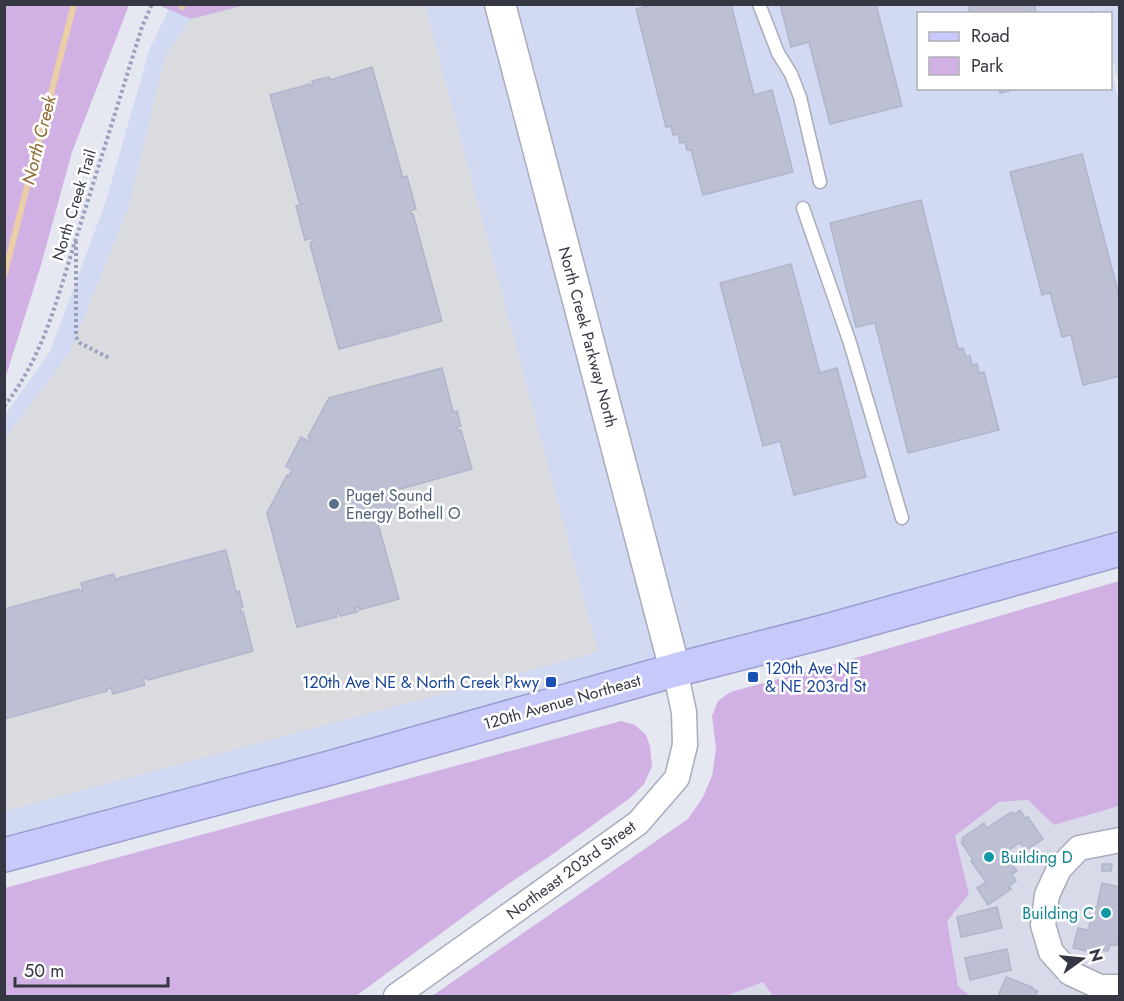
<svg xmlns="http://www.w3.org/2000/svg" width="1124" height="1001" viewBox="0 0 1124 1001" font-family="Jost,sans-serif">
  <style>
    .residential { fill: #d8dae9 }
    .commercial { fill: #d2d9f2 }
    .green { fill: #d1b1e3 }
    .parking { fill: #dadbdf }
    .lines { fill: none; stroke-linecap: round; stroke-linejoin: round }
    .stream { stroke: #eacfa6; stroke-width: 6 }
    .building { fill: #bcc0d2; stroke: #b0b5cc; stroke-width: 1.5 }
    .service-casing { stroke: #a9acbc; stroke-width: 15 }
    .minor-casing { stroke: #a9acbc; stroke-width: 27 }
    .tertiary-casing { stroke: #a9acbc; stroke-width: 33 }
    .secondary-casing { stroke: #9b9ed1; stroke-width: 36 }
    .path { stroke: #9ba0bd; stroke-width: 4; stroke-dasharray: 3 3; stroke-linecap: butt }
    .service { stroke: #fff; stroke-width: 12 }
    .minor { stroke: #fff; stroke-width: 24 }
    .tertiary { stroke: #fff; stroke-width: 30 }
    .secondary { stroke: #c7c9fa; stroke-width: 33 }
    .service-dot { fill: #5c6f8a; stroke: #fff; stroke-width: 2 }
    .transit-dot { fill: #1a4fb4; stroke: #fff; stroke-width: 2 }
    .culture-dot { fill: #0f9aa8; stroke: #fff; stroke-width: 2 }
    .labels { text-anchor: middle; dominant-baseline: central; stroke-width: 5; stroke-linejoin: round; paint-order: stroke }
    .street-label { font-size: 16px; fill: #353843; stroke: #fff }
    .service-label { font-size: 16px; fill: #4e5e75; stroke: #fff; text-anchor: start }
    .transit-label { font-size: 16px; fill: #164399; stroke: #fff; text-anchor: start }
    .culture-label { font-size: 16px; fill: #0d838f; stroke: #fff; text-anchor: start }
    .water-label { font-size: 18px; font-style: italic; fill: #906c31; stroke: #fff }
  </style>
  <rect width="100%" height="100%" fill="#e5e7f1"/>
  <path class="residential" d="M 1028,800 L 1054,825 L 1119,806 L 1119,996 L 970,996 L 958,986 L 946,921 L 969,894 L 955,836 L 999,802 Z
    M 763,982 L 773,996 L 726,996 Z"/>
  <path class="commercial" d="M 171,5 L 1094,5 L 1096,13 L 918,14 L 918,88 L 1110,88 L 1111,70 L 1120,106 L 1119,549 L 5,855 L 5,415 L 50,352 L 106,201 L 150,48 Z
    M 1095,5 L 1119,5 L 1119,83 L 1111,54 L 1110,14 L 1098,13 Z"/>
  <path class="green" d="M 5,4 L 129,5 L 72,152 L 41,265 L 5,379 Z
    M 158,5 L 158,4 L 246,5 L 191,19 Z
    M 1119,581 L 1119,806 L 1054,825 L 1028,800 L 999,802 L 955,836 L 969,894 L 947,921 L 958,986 L 970,996 L 773,996 L 763,982 L 726,996 L 432,996 L 688,819 L 703,797 L 712,776 L 716,749 L 712,716 L 718,701 L 730,692 L 842,662 Z
    M 621,721 L 635,725 L 646,735 L 650,746 L 652,766 L 644,784 L 630,798 L 550,856 L 501,889 L 356,996 L 5,996 L 5,888 Z"/>
  <path class="parking" d="M 246,5 L 425,5 L 598,652 L 5,811 L 4,440 L 70,351 L 129,206 L 165,56 L 191,19 Z"/>
  <g class="lines">
    <path class="stream" d="M 182,7 L 183,4
      M 4,276 L 74,4"/>
  </g>
  <path class="building" d="M 655,4 L 731,4 L 754,95 L 772,90 L 793,172 L 703,195 L 691,150 L 687,150 L 685,142 L 680,143 L 678,134 L 673,135 L 671,126 L 666,127 L 636,9 Z
    M 780,4 L 876,4 L 902,106 L 830,124 L 809,42 L 791,47 Z
    M 968,4 L 1034,4 L 1037,14 L 970,14 Z
    M 372,67 L 402,174 L 401,177 L 407,176 L 416,209 L 410,211 L 411,214 L 413,214 L 442,321 L 402,332 L 402,330 L 399,330 L 400,333 L 382,338 L 382,335 L 379,336 L 380,338 L 339,349 L 310,245 L 311,242 L 313,241 L 312,238 L 305,240 L 296,206 L 302,204 L 299,202 L 270,95 L 310,84 L 311,86 L 313,85 L 312,81 L 329,77 L 330,80 Z
    M 999,88 L 1020,88 L 1000,93 Z
    M 1082,154 L 1120,299 L 1120,376 L 1083,385 L 1071,335 L 1062,337 L 1050,292 L 1042,295 L 1010,172 Z
    M 921,200 L 958,349 L 963,348 L 966,357 L 970,356 L 972,365 L 977,364 L 979,373 L 984,372 L 999,430 L 908,453 L 875,323 L 856,327 L 830,223 Z
    M 791,264 L 820,373 L 837,368 L 866,477 L 794,495 L 780,441 L 763,446 L 720,283 Z
    M 442,368 L 453,412 L 457,411 L 461,426 L 457,427 L 458,431 L 461,430 L 472,469 L 397,490 L 396,492 L 402,495 L 386,525 L 379,521 L 378,524 L 399,599 L 359,610 L 359,607 L 355,608 L 357,612 L 340,616 L 339,613 L 336,613 L 337,617 L 297,627 L 267,513 L 287,475 L 289,476 L 292,470 L 286,466 L 301,437 L 308,441 L 310,438 L 308,437 L 329,398 Z
    M 226,550 L 236,592 L 239,591 L 243,607 L 240,608 L 241,612 L 243,612 L 253,651 L 148,680 L 147,678 L 143,679 L 145,685 L 113,694 L 111,688 L 107,689 L 107,691 L 4,719 L 4,609 L 79,589 L 80,591 L 83,590 L 81,583 L 114,574 L 116,581 L 119,578 Z
    M 1020,810 L 1025,818 L 1028,817 L 1043,839 L 1025,851 L 1020,842 L 1004,854 L 1017,871 L 1012,874 L 1016,881 L 1009,886 L 1011,889 L 988,905 L 977,888 L 986,882 L 971,861 L 973,860 L 961,842 L 964,840 L 962,838 L 984,823 L 987,828 L 1011,812 L 1015,814 Z
    M 1102,864 L 1112,864 L 1111,871 L 1102,871 Z
    M 1102,883 L 1120,887 L 1120,935 L 1117,945 L 1110,945 L 1108,951 L 1101,950 L 1100,954 L 1073,948 L 1078,928 L 1089,930 L 1090,919 L 1094,907 L 1097,907 Z
    M 997,907 L 1002,928 L 961,937 L 957,917 Z
    M 1007,949 L 1011,970 L 970,980 L 965,958 Z
    M 1006,977 L 1032,987 L 1031,988 L 1038,991 L 1035,996 L 998,996 Z"/>
  <g class="lines">
    <defs>
      <path id="service" d="M 759,4 L 778,53 L 791,74 L 800,97 L 820,182
        M 803,208 L 850,343 L 902,518"/>
      <path id="minor" d="M 1120,840 L 1079,848 L 1059,869 L 1047,895 L 1043,925 L 1051,952 L 1070,973 L 1100,987 L 1120,987
        M 396,996 L 638,823 L 677,778 L 685,745 L 684,712 L 675,670"/>
      <path id="tertiary" d="M 500,4 L 675,670"/>
      <path id="secondary" d="M 4,855 L 326,769 L 675,670 L 823,632 L 1120,549"/>
    </defs>
    <use href="#service" class="service-casing"/>
    <use href="#minor" class="minor-casing"/>
    <use href="#tertiary" class="tertiary-casing"/>
    <use href="#secondary" class="secondary-casing"/>
    <path class="path" d="M 76,241 L 76,337 L 80,343 L 109,358
      M 4,406 C 45,356 60,288 79,229 C 100,162 121,94 142,27 L 152,4"/>
    <use href="#service" class="service"/>
    <use href="#minor" class="minor"/>
    <use href="#tertiary" class="tertiary"/>
    <use href="#secondary" class="secondary"/>
  </g>
  <circle class="service-dot" cx="334" cy="504" r="6"/>
  <g class="transit-dot">
    <rect x="747" y="671" width="12" height="12" rx="3"/>
    <rect x="545" y="676" width="12" height="12" rx="3"/>
  </g>
  <g class="culture-dot">
    <circle cx="989" cy="857" r="6"/>
    <circle cx="1106" cy="913" r="6"/>
  </g>
  <g class="labels">
    <g class="street-label">
      <text transform="translate(74 205) rotate(-73)">North Creek Trail</text>
      <text transform="translate(588 337) rotate(75)">North Creek Parkway North</text>
      <text transform="translate(562 702) rotate(-16)">120th Avenue Northeast</text>
      <text transform="translate(571 870) rotate(-36)">Northeast 203rd Street</text>
    </g>
    <g class="service-label">
      <text x="346" y="495">Puget Sound<tspan x="346" dy="18">Energy Bothell O</tspan></text>
    </g>
    <g class="transit-label">
      <text x="765" y="668">120th Ave NE<tspan x="765" dy="18">&amp; NE 203rd St</tspan></text>
      <text x="539" y="682" text-anchor="end">120th Ave NE &amp; North Creek Pkwy</text>
    </g>
    <g class="culture-label">
      <text x="1001" y="857">Building D</text>
      <text x="1094" y="913" text-anchor="end">Building C</text>
    </g>
    <g class="water-label">
      <text transform="translate(39 140) rotate(-76)">North Creek</text>
    </g>
  </g>
  <rect width="1124" height="1001" fill="none" stroke="#353843" stroke-width="12"/>
  <rect x="917" y="12" width="195" height="78" fill="#ffffff" stroke="#aeafb4" stroke-width="1.5"/>
  <rect x="929" y="32" width="30" height="9" fill="#c7c9fa" stroke="#aeafb4" stroke-width="1.5"/>
  <text x="971" y="42" font-size="18" fill="#353843">Road</text>
  <rect x="929" y="57" width="30" height="18" fill="#d1b1e3" stroke="#aeafb4" stroke-width="1.5"/>
  <text x="971" y="72" font-size="18" fill="#353843">Park</text>
  <g transform="translate(1082 959) rotate(75)" stroke="#ffffff" stroke-width="4.5" paint-order="stroke">
  <path d="M0-4.5L10 22L0 15L-10 22Z" fill="#353843"/>
  <text y="-9" font-size="16" font-weight="bold" text-anchor="middle" fill="#353843">N</text>
  </g>
  <path d="M15 977v9h153v-9" fill="none" stroke="#353843" stroke-width="3"/>
  <text x="24" y="977" font-size="18" fill="#353843" stroke="#ffffff" stroke-width="4.5" paint-order="stroke">50 m</text>
</svg>
